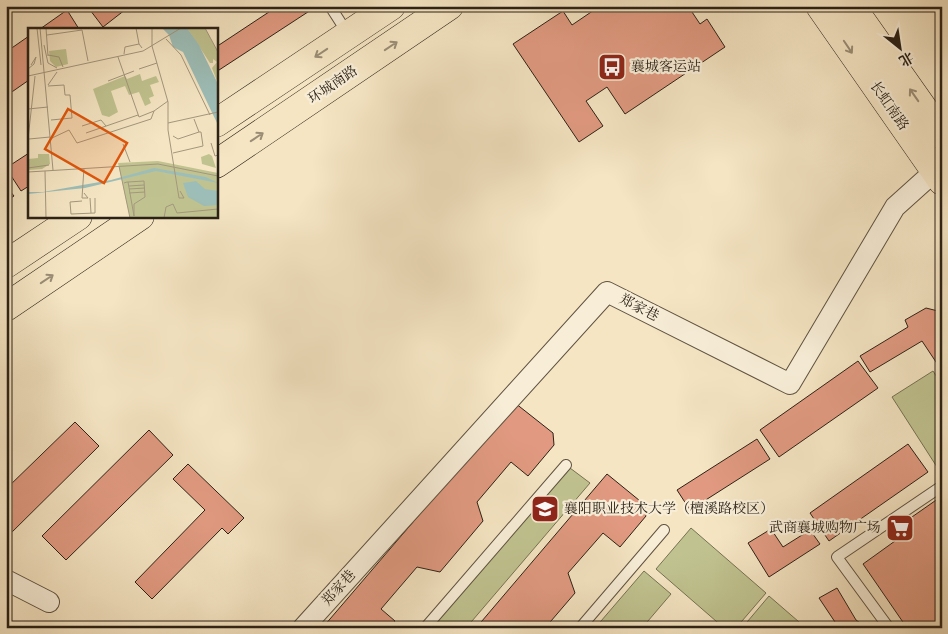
<svg xmlns="http://www.w3.org/2000/svg" width="948" height="634" viewBox="0 0 948 634" font-family="'Old Standard TT','Noto Serif SC',serif">
  <style>
    .green { fill: #c0c390; stroke: #767253 }
    .building { fill: #e19a81; stroke: #2b2116 }
    .lines { fill: none; stroke-linecap: round; stroke-linejoin: round }
    .service-casing { stroke: #5e5241; stroke-width: 12 }
    .minor-casing { stroke: #5e5241; stroke-width: 22 }
    .trunk-casing { stroke: #2b2116; stroke-width: 29 }
    .service { stroke: #f8eed8; stroke-width: 10 }
    .minor { stroke: #f8eed8; stroke-width: 20 }
    .trunk { stroke: #f5e5c3; stroke-width: 28 }
    .oneway { stroke: #9a8d75 }
    .labels { text-anchor: middle; dominant-baseline: central; stroke-width: 4.5; stroke-linejoin: round; paint-order: stroke }
    .poi-label { font-size: 14px; fill: #2b2116; stroke: #f8eed8; text-anchor: start }
    .street-label { font-size: 14px; fill: #2b2116; stroke: #f8eed8 }
    .inset-road { fill: none; stroke: #a4977e; stroke-width: 1 }
    .view { fill: #df560c; fill-opacity: 0.15; stroke: #df560c; stroke-width: 2.5 }
    .inset-edge { fill: none; stroke: #2b2116; stroke-width: 2.5 }
  </style>
  <rect width="100%" height="100%" fill="#f5e5c3"/>
  <filter id="stains"><feTurbulence type="fractalNoise" baseFrequency=".004" numOctaves="4"/><feColorMatrix values="0 0 0 0 .2 0 0 0 0 .09 0 0 0 0 .02 0 0 0 .5 -.17"/></filter>
  <radialGradient id="worn" r=".72"><stop offset=".6" stop-color="#630" stop-opacity="0"/><stop offset="1" stop-color="#630" stop-opacity=".3"/></radialGradient>
  <path class="green" d="M 933,371 L 942,385 L 942,464 L 937,467 L 892,397 Z
    M 566,465 L 590,483 L 466,628 L 425,628 Z
    M 691,528 L 766,593 L 736,628 L 724,628 L 656,569 Z
    M 644,571 L 671,594 L 642,628 L 595,628 Z
    M 769,596 L 806,628 L 742,628 Z"/>
  <path class="building" d="M 87,6 L 130,6 L 103,27 Z
    M 278,6 L 313,6 L 314,8 L 216,72 L 216,47 Z
    M 600,6 L 688,6 L 700,24 L 707,19 L 725,47 L 625,114 L 607,87 L 586,101 L 603,126 L 579,142 L 513,44 L 563,11 L 572,25 Z
    M 935,6 L 942,6 L 942,16 Z
    M 67,10 L 79,29 L 40,29 Z
    M 29,36 L 29,80 L 6,96 L 6,52 Z
    M 29,153 L 29,186 L 21,191 L 6,168 Z
    M 6,186 L 14,196 L 6,201 Z
    M 926,308 L 942,312 L 942,371 L 922,341 L 870,372 L 860,356 L 908,327 L 905,320 Z
    M 858,361 L 878,388 L 779,457 L 760,430 Z
    M 515,403 L 553,433 L 554,445 L 528,476 L 511,462 L 477,502 L 483,521 L 440,572 L 417,567 L 381,609 L 395,621 L 389,628 L 327,628 L 324,626 Z
    M 75,422 L 99,446 L 6,538 L 6,489 Z
    M 149,430 L 173,455 L 66,560 L 42,536 Z
    M 757,439 L 770,459 L 690,510 L 677,490 Z
    M 908,444 L 928,472 L 829,541 L 810,513 Z
    M 188,464 L 244,518 L 228,534 L 222,528 L 152,599 L 135,582 L 205,510 L 173,479 Z
    M 607,474 L 645,505 L 646,516 L 620,547 L 603,533 L 568,573 L 575,593 L 545,628 L 476,628 Z
    M 942,496 L 942,628 L 907,628 L 863,564 L 895,541 L 889,533 Z
    M 771,529 L 783,547 L 810,530 L 820,544 L 769,577 L 748,543 Z
    M 837,588 L 856,620 L 867,628 L 839,628 L 819,598 Z"/>
  <g class="lines">
    <defs>
      <path id="service" d="M 330,6 L 348,34
        M 425,628 L 566,465
        M 580,628 L 664,530
        M 889,628 L 837,557 L 942,486"/>
      <path id="minor" d="M 6,580 L 49,602
        M 303,628 L 607,292 L 790,384 L 895,207 L 935,171"/>
      <path id="trunk" d="M 820,6 L 942,181
        M 851,6 L 942,135
        M 216,123 L 391,6
        M 216,164 L 449,6
        M 6,264 L 78,216
        M 6,307 L 140,216"/>
    </defs>
    <use href="#service" class="service-casing"/>
    <use href="#minor" class="minor-casing"/>
    <use href="#trunk" class="trunk-casing"/>
    <use href="#service" class="service"/>
    <use href="#minor" class="minor"/>
    <use href="#trunk" class="trunk"/>
  </g>
  <defs><path id="oneway-shaft" d="M-6 0H5M1.5-3L5.5 0L1.5 3" fill="none" stroke-width="1.6" stroke-linecap="round" stroke-linejoin="round" transform="scale(1.25)"/></defs>
  <g class="oneway">
    <use href="#oneway-shaft" transform="translate(391 46) rotate(-34)"/>
    <use href="#oneway-shaft" transform="translate(848 47) rotate(56)"/>
    <use href="#oneway-shaft" transform="translate(321 53) rotate(146)"/>
    <use href="#oneway-shaft" transform="translate(914 95) rotate(-125)"/>
    <use href="#oneway-shaft" transform="translate(257 137) rotate(-34)"/>
    <use href="#oneway-shaft" transform="translate(47 279) rotate(-34)"/>
  </g>
  <defs>
    <symbol id="bus-square" viewBox="-11 -11 22 22"><rect x="-9" y="-9" width="18" height="18" rx="4" fill="#8f2418" stroke="#f8eed8"/><path d="M-5-6H5V4H4V6H2V4H-2V6H-4V4H-5ZM-3.5-4V0h7V-4ZM-3.5 1.2v1.5H-2V1.2ZM2 1.2v1.5H3.5V1.2Z" fill="#fff"/></symbol>
    <symbol id="university-square" viewBox="-11 -11 22 22"><rect x="-9" y="-9" width="18" height="18" rx="4" fill="#8f2418" stroke="#f8eed8"/><path d="M0-5L7-2L0 1L-7-2ZM-4 1L0 2.5L4 1V4Q0 6-4 4Z" fill="#fff"/></symbol>
    <symbol id="supermarket-square" viewBox="-11 -11 22 22"><rect x="-9" y="-9" width="18" height="18" rx="4" fill="#8f2418" stroke="#f8eed8"/><path d="M-6-5.5h2.5l.6 2H6L4.5 2H-2.5L-4.4-4H-6ZM-1.5 3.2a1.3 1.3 0 1 0 .1 0ZM3 3.2a1.3 1.3 0 1 0 .1 0Z" fill="#fff"/></symbol>
  </defs>
  <g fill-rule="evenodd">
    <use href="#bus-square" x="596" y="51" width="32" height="32"/>
    <use href="#university-square" x="529" y="493" width="32" height="32"/>
    <use href="#supermarket-square" x="884" y="512" width="32" height="32"/>
  </g>
  <g class="labels">
    <g class="poi-label">
      <text x="631" y="67">襄城客运站</text>
      <text x="564" y="509">襄阳职业技术大学（檀溪路校区）</text>
      <text x="881" y="528" text-anchor="end">武商襄城购物广场</text>
    </g>
    <g class="street-label">
      <text transform="translate(333 85) rotate(-34)">环城南路</text>
      <text transform="translate(889 106) rotate(55)">长虹南路</text>
      <text transform="translate(639 308) rotate(27)">郑家巷</text>
      <text transform="translate(339 588) rotate(-48)">郑家巷</text>
    </g>
  </g>
  <g transform="translate(28 28)">
    <rect width="190" height="190" fill="#f5e5c3"/>
    <path d="M 159,0 L 177,0 L 190,24 L 190,56 L 184,40 L 189,34 L 185,31 L 185,35 L 182,35 ZM 38,21 L 40,36 L 28,39 L 22,33 L 21,23 ZM 112,46 L 114,53 L 128,48 L 131,54 L 122,57 L 126,68 L 121,70 L 123,75 L 117,78 L 111,64 L 101,67 L 97,58 L 83,63 L 90,84 L 81,89 L 74,87 L 65,61 L 97,48 L 99,51 ZM 10,126 L 21,126 L 22,136 L 14,141 L 0,142 L 0,131 L 10,130 ZM 181,126 L 184,128 L 188,140 L 174,136 L 173,129 ZM 130,133 L 190,145 L 190,190 L 102,190 L 90,135 Z" fill="#c0c390"/>
    <path d="M 134,0 L 159,0 L 171,17 L 190,56 L 190,97 L 155,24 L 145,19 L 141,7 ZM 126,140 L 178,149 L 190,155 L 128,143 L 57,160 L 0,166 L 0,164 L 15,164 L 83,152 ZM 168,153 L 177,161 L 190,163 L 190,177 L 176,178 L 160,169 L 155,155 Z" fill="#9dbeb8"/>
    <path class="inset-road" d="M 9,0 L 13,37M 12,0 L 25,142M 18,0 L 20,28M 108,0 L 111,16M 124,0 L 124,18 L 140,74 L 140,102 L 151,170 L 156,170 L 152,163M 177,0 L 190,24M 19,7 L 54,2 L 60,33M 138,11 L 153,27 L 182,87M 16,17 L 20,35 L 29,40M 96,26 L 97,19 L 111,16 L 114,20M 20,27 L 31,29 L 35,39M 90,29 L 111,89 L 126,83M 0,41 L 6,36 L 8,29 L 3,37M 111,41 L 129,35M 0,48 L 115,23 L 153,0M 80,53 L 106,43M 20,57 L 29,44M 20,58 L 36,57 L 37,67 L 42,67 L 44,90 L 23,92M 0,81 L 20,79M 140,95 L 190,84M 54,98 L 73,92 L 78,98M 58,105 L 110,87M 145,108 L 150,111 L 171,104 L 166,91M 24,110 L 41,102 L 49,115 L 123,91 L 126,83 L 140,73M 0,111 L 7,48M 1,111 L 22,109M 183,115 L 187,128 L 190,127M 95,116 L 102,134M 145,125 L 175,118 L 173,104 L 171,104M 91,138 L 102,190M 0,140 L 21,137M 56,140 L 54,170 L 60,170 L 56,165M 17,143 L 18,190M 0,144 L 130,136 L 190,148M 96,155 L 99,154 L 100,154 L 116,153 L 117,169 L 106,176 L 106,188 L 100,154M 101,158 L 116,157M 101,161 L 117,160M 101,165 L 117,164M 62,170 L 63,185M 54,173 L 42,174 L 43,186 L 67,185 L 67,170M 136,190 L 138,179 L 145,176 L 149,185 L 190,181"/>
    <path class="view" d="M 40,81 L 99,115 L 76,155 L 17,121 Z"/>
    <rect width="190" height="190" class="inset-edge"/>
  </g>
  <rect width="948" height="634" fill="none" stroke="#f5e5c3" stroke-width="25"/>
  <rect x="8" y="8" width="933" height="619" fill="none" stroke="#2b2116" stroke-width="2.5"/>
  <rect x="12" y="12" width="923" height="609" fill="none" stroke="#2b2116"/>
  <g transform="translate(900 48) rotate(150)" stroke="#f8eed8" stroke-width="4" paint-order="stroke">
  <path d="M0-4L9 19L0 12L-9 19Z" fill="#2b2116"/>
  <text y="-8" font-size="14" font-weight="bold" text-anchor="middle" fill="#2b2116">北</text>
  </g>
  <rect width="100%" height="100%" filter="url(#stains)"/>
  <rect width="100%" height="100%" fill="url(#worn)"/>
</svg>
